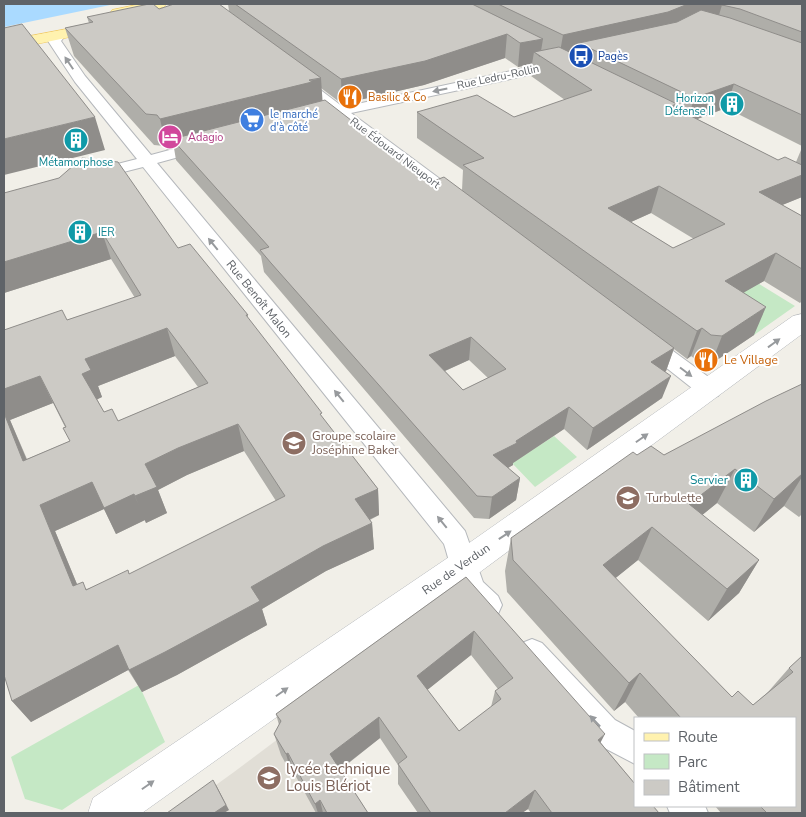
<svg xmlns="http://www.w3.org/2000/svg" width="806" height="817" viewBox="0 0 806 817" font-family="'Nunito Sans',sans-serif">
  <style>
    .education { fill: #e1ded6 }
    .green { fill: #c5e8c5 }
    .water { fill: #aadaff }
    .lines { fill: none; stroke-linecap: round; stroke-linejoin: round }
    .minor-casing { stroke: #b5b8bc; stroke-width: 2 }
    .tertiary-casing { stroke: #b5b8bc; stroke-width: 1 }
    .primary-casing { stroke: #f2c960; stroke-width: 1 }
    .minor { fill: #fff; fill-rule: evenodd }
    .tertiary { fill: #fff; fill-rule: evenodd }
    .primary { fill: #fff2af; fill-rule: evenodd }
    .wall { fill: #afaea9; fill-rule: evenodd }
    .shaded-wall { fill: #8f8d8a }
    .building { fill: #cccac5; stroke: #8f8d8a; fill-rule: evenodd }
    .oneway { fill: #979a9d }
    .labels { text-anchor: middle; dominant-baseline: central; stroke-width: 4; stroke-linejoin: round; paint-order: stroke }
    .far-transit-label { font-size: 11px; fill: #164399; stroke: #fff; text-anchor: start }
    .far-street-label { font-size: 11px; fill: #5f6368; stroke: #fff }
    .far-food-label { font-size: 11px; fill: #c56008; stroke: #fff; text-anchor: start }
    .far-culture-label { font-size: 11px; fill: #0d838f; stroke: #fff; text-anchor: end }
    .far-shop-label { font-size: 11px; fill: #366cbe; stroke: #fff; text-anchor: start }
    .far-hotel-label { font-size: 11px; fill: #b23c85; stroke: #fff; text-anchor: start }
    .street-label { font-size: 12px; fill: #5f6368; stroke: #fff }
    .food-label { font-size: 12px; fill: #c56008; stroke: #fff; text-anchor: start }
    .education-label { font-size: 12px; fill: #785e54; stroke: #fff; text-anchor: start }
    .culture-label { font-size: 12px; fill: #0d838f; stroke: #fff; text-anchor: end }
    .near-education-label { font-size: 15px; fill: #785e54; stroke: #fff; text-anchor: start }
  </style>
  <rect width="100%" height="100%" fill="#f1efe8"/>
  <path class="education" d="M 286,733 L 334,813 L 177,813 L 234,772 Z"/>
  <path class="green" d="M 756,282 L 795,306 L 754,335 L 725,299 Z
    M 554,436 L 577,457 L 535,487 L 512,463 Z
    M 139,685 L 165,742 L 62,810 L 25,799 L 11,757 Z"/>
  <path class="water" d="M 4,4 L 115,4 L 4,27 Z"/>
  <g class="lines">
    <defs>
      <path id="minor" d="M 59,32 L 65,36 L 61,41 L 85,76 L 151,155 L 203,141 L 208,143 L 211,146 L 208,149 L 157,163 L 465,531 L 483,582 L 498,596 L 502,605 L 498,614 L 488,618 C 457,606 453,572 444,544 L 143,167 L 92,180 L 86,178 L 84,175 L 86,172 L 137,159 L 75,82 L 48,41 L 55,33 Z
        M 562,60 L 569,64 L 567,67 L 351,113 L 463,196 L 465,200 L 463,204 L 451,204 L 337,116 L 309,122 L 304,121 L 302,118 L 304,115 L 328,110 L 290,79 L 292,76 L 302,76 L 343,107 Z
        M 647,335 L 654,337 L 718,384 L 721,390 L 718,396 L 710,398 L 702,396 L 640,347 L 637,342 L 640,337 Z
        M 532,639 L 542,643 L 615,720 L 635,731 L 635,764 L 593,742 L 522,663 L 517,653 L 522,643 Z
        M 667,806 L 705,806 L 708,813 L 670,813 Z"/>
      <path id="tertiary" d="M 802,314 L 802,334 L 476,575 L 142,813 L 88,813 L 93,798 L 452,555 L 793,316 Z"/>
      <path id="primary" d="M 140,4 L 166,4 L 164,7 L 117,17 L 112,16 L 110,13 L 112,10 Z
        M 103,22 L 108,23 L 110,26 L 108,29 L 4,51 L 4,41 Z"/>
    </defs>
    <use href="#minor" class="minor-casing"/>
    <use href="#tertiary" class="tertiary-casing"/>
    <use href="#primary" class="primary-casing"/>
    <use href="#minor" class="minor"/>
    <use href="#tertiary" class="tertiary"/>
    <use href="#primary" class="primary"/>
  </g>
  <path class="wall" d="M 228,4 L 802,4 L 802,146 L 726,108 L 697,119 L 778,160 L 796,162 L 801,150 L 802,149 L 802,197 L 782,205 L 802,216 L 802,301 L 800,303 L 764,281 L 744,292 L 754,335 L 711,364 L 700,363 L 691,356 L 687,359 L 674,349 L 666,371 L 665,372 L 662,398 L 587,450 L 564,429 L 513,463 L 513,465 L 508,468 L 520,478 L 516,500 L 489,519 L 474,518 L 264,272 L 261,256 L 176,160 L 174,148 L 167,150 L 164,146 L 154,145 L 74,56 L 65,28 L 89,23 L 87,17 L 159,9 L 229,11 ZM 505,58 L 518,67 L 532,64 L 531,76 L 565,100 L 514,117 L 417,112 L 417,138 L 463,170 L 462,190 L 431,182 L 322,101 L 321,88 L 342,104 L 424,85 ZM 651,213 L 694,239 L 673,248 L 631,222 ZM 469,360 L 488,378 L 463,390 L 445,371 Z
    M 4,193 L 178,248 L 248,315 L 248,318 L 322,418 L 378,489 L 379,515 L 370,520 L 372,523 L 374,549 L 326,571 L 262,609 L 267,625 L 177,675 L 142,692 L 128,670 L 31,722 L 12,701 L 4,330 L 67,320 L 135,298 L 111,259 L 4,293 ZM 175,356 L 198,387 L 118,421 L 104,412 L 97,399 L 102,397 L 98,386 ZM 53,403 L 65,427 L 70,441 L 27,459 L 10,420 ZM 244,451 L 276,501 L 130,574 L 87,589 L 77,584 L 55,531 L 104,509 L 116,534 L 145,520 L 146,523 L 167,513 L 158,490 L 187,475 Z
    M 802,384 L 802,514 L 799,517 L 784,506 L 754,532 L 717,503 L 702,515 L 759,560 L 739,593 L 708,621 L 638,560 L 615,578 L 732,697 L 753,705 L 768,692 L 789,668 L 802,656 L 802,813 L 721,813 L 715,806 L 795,806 L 795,718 L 639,718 L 625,702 L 614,711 L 507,592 L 505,571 L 511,538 L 637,455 L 664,455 Z
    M 466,577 L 601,743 L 659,813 L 531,813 L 528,809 L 522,813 L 418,813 L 398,784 L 398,765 L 380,738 L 340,770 L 368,813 L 316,813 L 294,773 L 292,775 L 281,755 L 274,734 L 279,725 L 276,714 ZM 471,655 L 498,689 L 495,691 L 491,707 L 459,731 L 427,690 Z"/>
  <path class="shaded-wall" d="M 688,4 L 777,4 L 740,9 L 722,5 L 719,15 L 579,43 L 578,54 L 559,58 L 563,35 Z
    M 507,34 L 505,58 L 424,85 L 342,104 L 341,79 Z
    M 543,39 L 540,57 L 534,52 L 532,64 L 518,67 L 520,43 Z
    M 321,78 L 323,108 L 172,139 L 174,148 L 167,150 L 160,119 Z
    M 734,84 L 726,108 L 687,123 L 694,98 Z
    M 677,104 L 670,130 L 671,106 Z
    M 95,117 L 105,150 L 4,175 L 4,139 Z
    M 802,175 L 802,197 L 748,219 L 759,192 Z
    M 659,186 L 651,213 L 602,235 L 608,208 Z
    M 102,232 L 111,259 L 4,293 L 4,262 Z
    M 776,253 L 764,281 L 715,309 L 725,281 Z
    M 766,307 L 754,335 L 711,364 L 722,336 Z
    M 167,328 L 175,356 L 98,386 L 102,397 L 94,401 L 82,374 L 85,359 Z
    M 702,328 L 691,356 L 687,359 L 697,331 Z
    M 471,337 L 469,360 L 429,378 L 429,355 Z
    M 674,348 L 666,371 L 644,385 L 651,362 Z
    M 40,376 L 53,403 L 10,420 L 38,487 L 23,461 L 4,413 L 4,389 Z
    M 671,376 L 662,398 L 587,450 L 593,428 Z
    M 569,407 L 564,429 L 513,463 L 513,465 L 490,478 L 493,455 Z
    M 238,424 L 244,451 L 187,475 L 158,490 L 167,513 L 146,523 L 135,496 L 145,464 L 178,448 Z
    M 735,469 L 717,503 L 674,538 L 689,504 Z
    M 802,474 L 802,477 L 784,506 L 754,532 L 774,499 Z
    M 520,478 L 516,500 L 489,519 L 492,497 Z
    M 92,482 L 134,494 L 145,520 L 116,534 L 104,509 L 55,531 L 88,611 L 73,586 L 40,505 Z
    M 378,489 L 379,515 L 357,525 L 355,499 Z
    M 372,523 L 374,549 L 326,571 L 262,609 L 267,625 L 177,675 L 142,692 L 129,670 L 251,587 L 323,546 Z
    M 652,527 L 638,560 L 591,598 L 603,565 Z
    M 759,560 L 739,593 L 708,621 L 727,589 Z
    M 474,631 L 471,655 L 416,699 L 417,676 Z
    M 118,645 L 132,668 L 31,722 L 12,701 Z
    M 640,673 L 625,702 L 614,711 L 629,683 Z
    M 379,717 L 380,738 L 334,774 L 330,754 Z
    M 605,734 L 594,755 L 598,740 Z
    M 288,753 L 294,773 L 292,775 L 286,754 Z
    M 216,785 L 229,810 L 224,813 L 214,813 Z
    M 535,790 L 528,809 L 522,813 L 505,813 Z
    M 320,800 L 323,813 L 318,813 L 315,804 Z"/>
  <path class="building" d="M 149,4 L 153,4 L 159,9 L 174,4 L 219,4 L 321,78 L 309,80 L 312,82 L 160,119 L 157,115 L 146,114 L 65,28 L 93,22 L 87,17 Z
    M 235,4 L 472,4 L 543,39 L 520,43 L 507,34 L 425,61 L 341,79 Z
    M 498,4 L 688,4 L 668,12 L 563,35 Z
    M 726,4 L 802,4 L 802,32 L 740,9 L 722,5 Z
    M 701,10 L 730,18 L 802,43 L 802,115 L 734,84 L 694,98 L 579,43 L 677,22 Z
    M 22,24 L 95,117 L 4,139 L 4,28 Z
    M 559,47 L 677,104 L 671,106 L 778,160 L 785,157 L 802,165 L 802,175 L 759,192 L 802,216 L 802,269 L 776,253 L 725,281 L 766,307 L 722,336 L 711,335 L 702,328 L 697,331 L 463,165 L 484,158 L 417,112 L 477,95 L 514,117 L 592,90 L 534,52 ZM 659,186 L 725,224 L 673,248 L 608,208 Z
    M 325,100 L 431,182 L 444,177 L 674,348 L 651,362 L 671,376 L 593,428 L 569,407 L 516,441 L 517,443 L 493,455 L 520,478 L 492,497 L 477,496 L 271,263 L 260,250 L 269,247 L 172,139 ZM 471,337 L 506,369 L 463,390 L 429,355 Z
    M 82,158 L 118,162 L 178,248 L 190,244 L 248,315 L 246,315 L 322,413 L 320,414 L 378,489 L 355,499 L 372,523 L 323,546 L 251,587 L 260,601 L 165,652 L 129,670 L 118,645 L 12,701 L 4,675 L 4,413 L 23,461 L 70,441 L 63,428 L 66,427 L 40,376 L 4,389 L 4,330 L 62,310 L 67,320 L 141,295 L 102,232 L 4,262 L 4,193 L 59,178 ZM 167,328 L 208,383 L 118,421 L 112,409 L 104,412 L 82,374 L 91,370 L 85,359 ZM 238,424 L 285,496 L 129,574 L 128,570 L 86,590 L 83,582 L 73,586 L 40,505 L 92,482 L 104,508 L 134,494 L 135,496 L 157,487 L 145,464 L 178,448 Z
    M 802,384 L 802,474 L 774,499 L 735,469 L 689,504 L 759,560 L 727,589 L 652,527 L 603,565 L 732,697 L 738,691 L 753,705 L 793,672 L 789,668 L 802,656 L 802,813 L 767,813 L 760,806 L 795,806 L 795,718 L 681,718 L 640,673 L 629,683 L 513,560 L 511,538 L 633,452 L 637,455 L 651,446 L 664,455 L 766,401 Z
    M 466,577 L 605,734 L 598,740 L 635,784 L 635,806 L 653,806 L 659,813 L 552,813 L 535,790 L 505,813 L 430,813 L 431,813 L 398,764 L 407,757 L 379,717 L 330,754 L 368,813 L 327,813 L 320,800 L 315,804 L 288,753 L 286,754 L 274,734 L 281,721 L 276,714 ZM 474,631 L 513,678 L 495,691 L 501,699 L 459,731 L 417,676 Z
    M 213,780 L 226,805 L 214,813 L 167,813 Z"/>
  <defs><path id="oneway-solid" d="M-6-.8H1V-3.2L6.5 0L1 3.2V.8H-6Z" transform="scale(1.25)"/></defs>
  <g class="oneway">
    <use href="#oneway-solid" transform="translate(69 63) rotate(-124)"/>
    <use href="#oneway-solid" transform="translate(440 90) rotate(168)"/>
    <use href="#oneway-solid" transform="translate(213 244) rotate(-129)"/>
    <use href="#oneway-solid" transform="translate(774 343) rotate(-36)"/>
    <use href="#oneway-solid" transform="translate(686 372) rotate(37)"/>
    <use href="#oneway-solid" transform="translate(339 396) rotate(-129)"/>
    <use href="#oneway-solid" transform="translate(642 438) rotate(-35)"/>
    <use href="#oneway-solid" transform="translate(442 522) rotate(-129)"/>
    <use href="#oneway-solid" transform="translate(505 535) rotate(-34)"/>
    <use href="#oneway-solid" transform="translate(282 692) rotate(-35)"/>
    <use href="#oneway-solid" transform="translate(595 721) rotate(-133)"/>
    <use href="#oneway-solid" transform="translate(148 785) rotate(-35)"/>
  </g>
  <defs>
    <symbol id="bus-disc" viewBox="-11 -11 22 22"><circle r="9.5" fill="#1a4fb4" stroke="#fff"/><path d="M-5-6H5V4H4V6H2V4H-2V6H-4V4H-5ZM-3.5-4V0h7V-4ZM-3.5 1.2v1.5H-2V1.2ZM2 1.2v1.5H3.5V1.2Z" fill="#fff"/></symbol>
    <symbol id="restaurant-disc" viewBox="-11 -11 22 22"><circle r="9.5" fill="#e8710a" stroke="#fff"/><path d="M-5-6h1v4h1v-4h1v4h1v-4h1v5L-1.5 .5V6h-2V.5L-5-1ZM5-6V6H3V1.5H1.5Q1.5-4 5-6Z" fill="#fff"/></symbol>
    <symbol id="building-disc" viewBox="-11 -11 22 22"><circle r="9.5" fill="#0f9aa8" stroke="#fff"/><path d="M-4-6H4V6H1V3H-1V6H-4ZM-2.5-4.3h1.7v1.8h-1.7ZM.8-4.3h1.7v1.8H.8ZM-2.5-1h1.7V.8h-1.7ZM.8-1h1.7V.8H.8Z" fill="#fff"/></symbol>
    <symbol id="supermarket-disc" viewBox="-11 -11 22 22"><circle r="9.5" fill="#3f7fe0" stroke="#fff"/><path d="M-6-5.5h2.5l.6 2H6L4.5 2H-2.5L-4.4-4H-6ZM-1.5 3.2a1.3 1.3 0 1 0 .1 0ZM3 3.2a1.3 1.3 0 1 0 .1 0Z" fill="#fff"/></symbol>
    <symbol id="hotel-disc" viewBox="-11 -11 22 22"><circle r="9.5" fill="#d1479c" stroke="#fff"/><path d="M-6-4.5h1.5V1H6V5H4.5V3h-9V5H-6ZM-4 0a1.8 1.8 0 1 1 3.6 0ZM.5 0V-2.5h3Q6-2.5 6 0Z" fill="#fff"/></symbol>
    <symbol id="school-disc" viewBox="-11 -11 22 22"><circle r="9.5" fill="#8d6e63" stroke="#fff"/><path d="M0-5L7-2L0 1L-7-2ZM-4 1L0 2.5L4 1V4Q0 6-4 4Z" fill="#fff"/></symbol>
  </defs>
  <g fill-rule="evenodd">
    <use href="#bus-disc" x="567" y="42" width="28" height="28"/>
    <use href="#restaurant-disc" x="336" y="83" width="28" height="28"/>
    <use href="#building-disc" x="718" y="90" width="28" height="28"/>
    <use href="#supermarket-disc" x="238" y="106" width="28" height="28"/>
    <use href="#hotel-disc" x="156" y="123" width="28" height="28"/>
    <use href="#building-disc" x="62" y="126" width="28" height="28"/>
    <use href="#building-disc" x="66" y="218" width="28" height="28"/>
    <use href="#restaurant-disc" x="692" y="346" width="28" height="28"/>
    <use href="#school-disc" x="280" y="429" width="28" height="28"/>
    <use href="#building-disc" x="732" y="466" width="28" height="28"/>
    <use href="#school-disc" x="614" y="484" width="28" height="28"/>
    <use href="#school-disc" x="255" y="764" width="28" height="28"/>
  </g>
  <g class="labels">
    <g class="far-transit-label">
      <text x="598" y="56">Pagès</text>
    </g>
    <g class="far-street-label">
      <text transform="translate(498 77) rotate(-12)">Rue Ledru-Rollin</text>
      <text transform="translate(395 153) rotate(37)">Rue Édouard Nieuport</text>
    </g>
    <g class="far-food-label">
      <text x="368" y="97">Basilic &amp; Co</text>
    </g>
    <g class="far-culture-label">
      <text x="714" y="98">Horizon<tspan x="714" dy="13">Défense II</tspan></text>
      <text x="76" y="162" text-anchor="middle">Métamorphose</text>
      <text x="98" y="232" text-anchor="start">IER</text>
    </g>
    <g class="far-shop-label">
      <text x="270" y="114">le marché<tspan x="270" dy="13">d'à côté</tspan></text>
    </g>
    <g class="far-hotel-label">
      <text x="188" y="137">Adagio</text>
    </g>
    <g class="street-label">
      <text transform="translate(259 299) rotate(51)">Rue Benoît Malon</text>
      <text transform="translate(456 569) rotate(-35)">Rue de Verdun</text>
    </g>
    <g class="food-label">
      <text x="724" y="360">Le Village</text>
    </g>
    <g class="education-label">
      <text x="312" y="436">Groupe scolaire<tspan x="312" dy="14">Joséphine Baker</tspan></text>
      <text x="646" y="498">Turbulette</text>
    </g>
    <g class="culture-label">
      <text x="728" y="480">Servier</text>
    </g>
    <g class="near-education-label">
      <text x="286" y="769">lycée technique<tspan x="286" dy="17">Louis Blériot</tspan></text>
    </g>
  </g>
  <rect width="806" height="817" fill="none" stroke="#5f6368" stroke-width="10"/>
  <rect x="634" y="717" width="162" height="90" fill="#ffffff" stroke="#bfc1c3"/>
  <rect x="644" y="733" width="25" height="8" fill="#fff2af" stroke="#bfc1c3"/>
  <text x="678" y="742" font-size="15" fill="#5f6368">Route</text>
  <rect x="644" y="754" width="25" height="15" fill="#c5e8c5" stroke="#bfc1c3"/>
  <text x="678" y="767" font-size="15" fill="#5f6368">Parc</text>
  <rect x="644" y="780" width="25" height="15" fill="#cccac5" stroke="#bfc1c3"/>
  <text x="678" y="792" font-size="15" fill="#5f6368">Bâtiment</text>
</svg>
